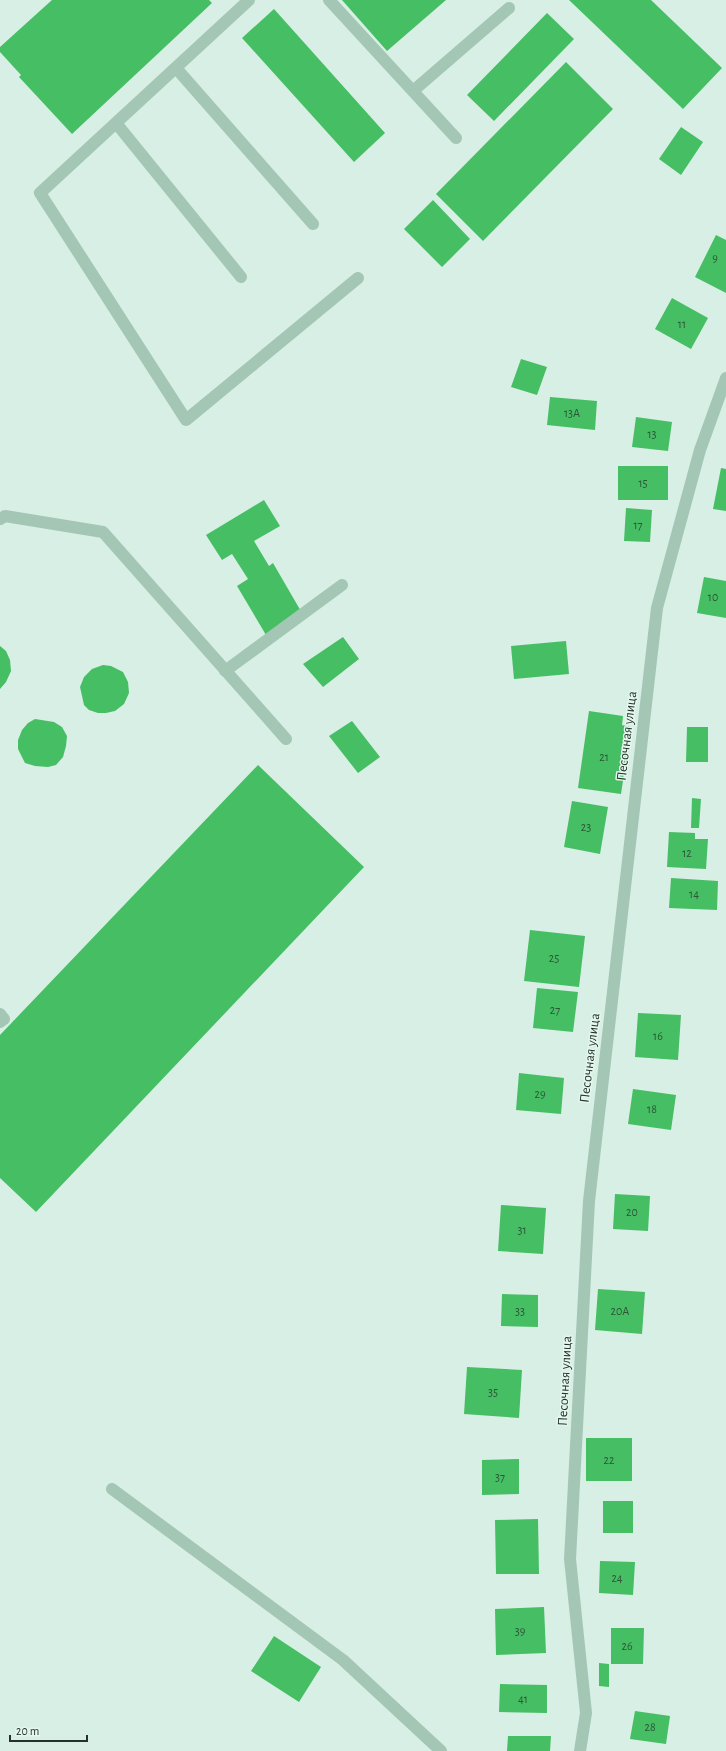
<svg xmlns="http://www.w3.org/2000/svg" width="726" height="1751" viewBox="0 0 726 1751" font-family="'Alegreya Sans',sans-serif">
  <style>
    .building { fill: #46be63 }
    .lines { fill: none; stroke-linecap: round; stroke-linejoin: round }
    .minor { stroke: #a4c6b4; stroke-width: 12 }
    .labels { text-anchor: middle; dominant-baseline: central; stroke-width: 3; stroke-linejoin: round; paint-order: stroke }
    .number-label { font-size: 12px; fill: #2d5538 }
    .street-label { font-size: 14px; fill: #253229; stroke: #e3f7ee }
  </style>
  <rect width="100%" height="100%" fill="#d7efe4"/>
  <path class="building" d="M 52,0 L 209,0 L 212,3 L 72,134 L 19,77 L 21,75 L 0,52 L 0,47 Z
    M 342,0 L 446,0 L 387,51 Z
    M 569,0 L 651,0 L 722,68 L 683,109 Z
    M 274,9 L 385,133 L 354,162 L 242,38 Z
    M 547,13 L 574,39 L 494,121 L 467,95 Z
    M 566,62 L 613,109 L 483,241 L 436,194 Z
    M 681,127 L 703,142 L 681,175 L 659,159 Z
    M 433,200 L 470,239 L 442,267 L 404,229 Z
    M 716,235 L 726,240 L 726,293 L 695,277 Z
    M 672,298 L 708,318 L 691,349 L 655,329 Z
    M 521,359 L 547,367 L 537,395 L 511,387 Z
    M 550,397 L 597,401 L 595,430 L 547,425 Z
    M 636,417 L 672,422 L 668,451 L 632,447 Z
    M 618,466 L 668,466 L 668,500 L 618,500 Z
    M 721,468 L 726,469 L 726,511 L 713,509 Z
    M 264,500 L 280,526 L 254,541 L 269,566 L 273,563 L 302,613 L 266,635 L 237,586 L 248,579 L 232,554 L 222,560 L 206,535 Z
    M 626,508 L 652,510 L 650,542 L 624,541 Z
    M 704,577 L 726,581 L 726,618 L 697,613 Z
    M 343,637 L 359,659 L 323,687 L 303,664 Z
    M 566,641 L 569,674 L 514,679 L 511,646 Z
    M 0,646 L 6,651 L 10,660 L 11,671 L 6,682 L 0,689 Z
    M 103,665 L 111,666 L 123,672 L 128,682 L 129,693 L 124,704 L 115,711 L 106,713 L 98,713 L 89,710 L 84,705 L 80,687 L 84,677 L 92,669 Z
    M 589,711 L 623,716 L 622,725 L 631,727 L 621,794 L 578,788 Z
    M 35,719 L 54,722 L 62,727 L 67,736 L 66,746 L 63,757 L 56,765 L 48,767 L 35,766 L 25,763 L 18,749 L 18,740 L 22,730 L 28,723 Z
    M 352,721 L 380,757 L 358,773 L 329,736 Z
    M 687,727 L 708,727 L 708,762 L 686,762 Z
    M 258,765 L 364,867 L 36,1212 L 0,1178 L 0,1035 Z
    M 692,798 L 701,799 L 699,828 L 691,828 Z
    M 572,801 L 608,807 L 600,854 L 564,847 Z
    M 669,832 L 695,833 L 695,839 L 708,839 L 706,869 L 667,867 Z
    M 671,878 L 718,881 L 717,910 L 669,908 Z
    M 530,930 L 585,936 L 579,987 L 524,981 Z
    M 537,988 L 578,992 L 573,1032 L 533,1028 Z
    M 638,1013 L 681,1015 L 678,1060 L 635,1057 Z
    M 519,1073 L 564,1078 L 561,1114 L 516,1110 Z
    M 633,1089 L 676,1095 L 671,1130 L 628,1124 Z
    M 615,1194 L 650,1196 L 648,1231 L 613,1229 Z
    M 501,1205 L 546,1208 L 543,1254 L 498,1251 Z
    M 598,1289 L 645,1292 L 642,1334 L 595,1330 Z
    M 502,1294 L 538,1295 L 538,1327 L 501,1326 Z
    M 467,1367 L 522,1370 L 519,1418 L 464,1414 Z
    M 586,1438 L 632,1438 L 632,1481 L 586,1481 Z
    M 519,1459 L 519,1494 L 482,1495 L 482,1460 Z
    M 603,1501 L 633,1501 L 633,1533 L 603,1533 Z
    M 538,1519 L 539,1574 L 496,1574 L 495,1520 Z
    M 600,1561 L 635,1562 L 633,1595 L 599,1593 Z
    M 544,1607 L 546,1653 L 496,1655 L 495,1609 Z
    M 611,1628 L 644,1628 L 643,1664 L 611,1664 Z
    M 274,1636 L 321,1667 L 299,1702 L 251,1671 Z
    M 599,1663 L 609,1664 L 609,1687 L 599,1686 Z
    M 500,1684 L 547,1685 L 547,1713 L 499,1712 Z
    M 635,1711 L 670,1716 L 666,1744 L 630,1739 Z
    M 508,1736 L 551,1736 L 550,1751 L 507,1751 Z"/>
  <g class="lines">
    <path class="minor" d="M 249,0 L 40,193 L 186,420 L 358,278
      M 329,0 L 456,138
      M 176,68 L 313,224
      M 413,91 L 509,8
      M 116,123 L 241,277
      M 0,519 L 5,516 L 103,532 L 286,739
      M 225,671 L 342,585
      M 0,1014 L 4,1019 L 0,1022
      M 112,1489 L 343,1660 L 441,1751
      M 580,1751 L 586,1713 L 570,1559 L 589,1201 L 657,608 L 700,450 L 726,378"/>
  </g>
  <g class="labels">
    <g class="number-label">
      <text x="715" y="258">9</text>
      <text x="682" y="324">11</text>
      <text x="572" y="413">13А</text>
      <text x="652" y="434">13</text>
      <text x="643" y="483">15</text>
      <text x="638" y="525">17</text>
      <text x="713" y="597">10</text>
      <text x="604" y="757">21</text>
      <text x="586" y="827">23</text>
      <text x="687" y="853">12</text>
      <text x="694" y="894">14</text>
      <text x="554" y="958">25</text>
      <text x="555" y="1010">27</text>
      <text x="658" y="1036">16</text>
      <text x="540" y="1094">29</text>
      <text x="652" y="1109">18</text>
      <text x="632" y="1212">20</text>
      <text x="522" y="1230">31</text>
      <text x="520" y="1311">33</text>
      <text x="620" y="1311">20А</text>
      <text x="493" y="1392">35</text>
      <text x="609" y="1460">22</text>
      <text x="500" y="1477">37</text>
      <text x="617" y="1578">24</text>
      <text x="520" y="1631">39</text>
      <text x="627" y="1646">26</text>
      <text x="523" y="1699">41</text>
      <text x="650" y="1727">28</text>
    </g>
    <g class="street-label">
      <text transform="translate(627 736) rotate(-83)">Песочная улица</text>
      <text transform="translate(590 1058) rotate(-83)">Песочная улица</text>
      <text transform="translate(565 1381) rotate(-87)">Песочная улица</text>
    </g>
  </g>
  <path d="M10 1735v6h77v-6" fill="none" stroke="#253229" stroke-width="2"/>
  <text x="16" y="1735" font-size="12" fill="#253229" stroke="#e3f7ee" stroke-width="3" paint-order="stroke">20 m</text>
</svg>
